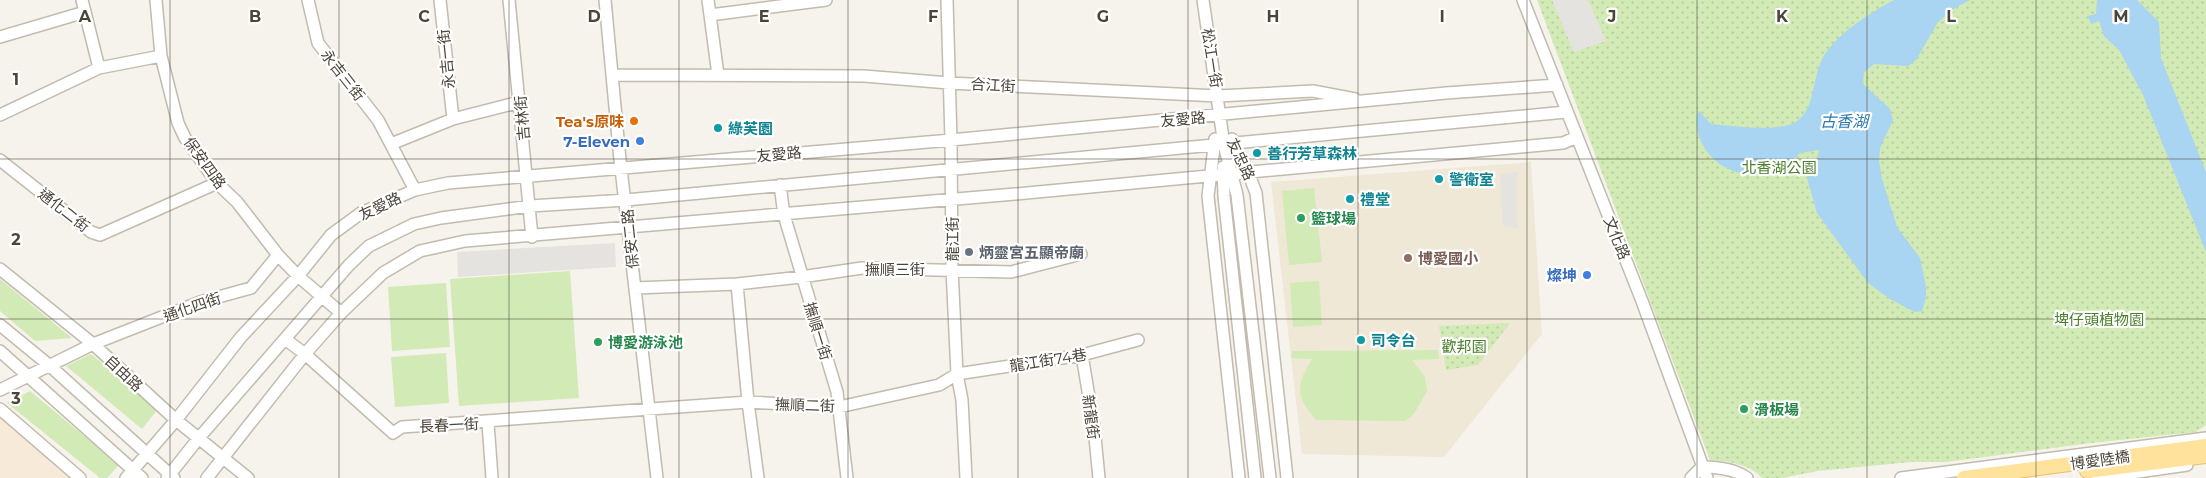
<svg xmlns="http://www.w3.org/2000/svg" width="2206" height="478" viewBox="0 0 2206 478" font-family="Montserrat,'Noto Sans TC',sans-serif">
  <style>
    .commercial { fill: #f7ead8 }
    .education { fill: #efe8d6 }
    .grass { fill: #d2eab5 }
    .park { fill: url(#park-dots) }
    .parking { fill: #e5e3e0 }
    .water { fill: #a9d4f2 }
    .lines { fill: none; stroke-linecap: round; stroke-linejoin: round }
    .minor-casing { stroke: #c2bbae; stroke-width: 14 }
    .major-casing { stroke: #e6c16a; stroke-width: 16 }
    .minor { stroke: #fff; stroke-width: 11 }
    .major { stroke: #ffe39c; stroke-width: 14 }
    .grid { fill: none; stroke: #4b4439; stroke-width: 1; stroke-opacity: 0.55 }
    .food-dot { fill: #e8710a; stroke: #fff; stroke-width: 2 }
    .culture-dot { fill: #0f9aa8; stroke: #fff; stroke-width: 2 }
    .shop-dot { fill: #3f7fe0; stroke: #fff; stroke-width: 2 }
    .leisure-dot { fill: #2e9e5b; stroke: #fff; stroke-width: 2 }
    .worship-dot { fill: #6b7280; stroke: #fff; stroke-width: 2 }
    .education-dot { fill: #8d6e63; stroke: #fff; stroke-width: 2 }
    .labels { text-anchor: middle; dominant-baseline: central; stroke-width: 4.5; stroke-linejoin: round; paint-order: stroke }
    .street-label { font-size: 15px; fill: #4b4439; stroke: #fff }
    .food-label { font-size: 15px; font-weight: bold; fill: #c56008; stroke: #fff; text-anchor: end }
    .culture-label { font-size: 15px; font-weight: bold; fill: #0d838f; stroke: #fff; text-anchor: start }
    .shop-label { font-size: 15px; font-weight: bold; fill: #366cbe; stroke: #fff; text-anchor: end }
    .park-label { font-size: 15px; fill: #4a7f2a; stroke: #fff }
    .leisure-label { font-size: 15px; font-weight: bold; fill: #27864d; stroke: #fff; text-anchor: start }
    .worship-label { font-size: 15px; font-weight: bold; fill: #5b616d; stroke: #fff; text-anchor: start }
    .education-label { font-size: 15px; font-weight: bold; fill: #785e54; stroke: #fff; text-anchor: start }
    .water-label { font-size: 16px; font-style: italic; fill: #2e7ab2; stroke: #fff }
    .grid-label { font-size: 16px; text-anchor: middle; font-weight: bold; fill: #4b4439; stroke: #fff; stroke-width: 4.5; stroke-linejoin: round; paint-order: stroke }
  </style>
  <defs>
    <pattern id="park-dots" width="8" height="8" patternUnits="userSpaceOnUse" patternTransform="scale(1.25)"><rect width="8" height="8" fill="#d2eab5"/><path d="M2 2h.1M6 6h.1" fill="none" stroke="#b6ca9c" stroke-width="1.8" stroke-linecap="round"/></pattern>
  </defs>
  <rect width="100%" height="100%" fill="#f6f3ec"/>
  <path class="commercial" d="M 0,416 L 74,478 L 0,478 Z"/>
  <path class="education" d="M 1531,162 L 1542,334 L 1444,457 L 1302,454 L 1271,182 Z"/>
  <path class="grass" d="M 1314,188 L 1322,262 L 1289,265 L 1282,191 Z
    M 570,271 L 579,398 L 459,406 L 450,279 Z
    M 0,279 L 72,338 L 35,341 L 0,311 Z
    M 1319,281 L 1322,325 L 1293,327 L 1290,283 Z
    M 446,283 L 450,347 L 392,351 L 388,287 Z
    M 1438,350 L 1439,359 L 1412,360 L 1425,377 L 1427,391 L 1414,414 L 1405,421 L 1316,420 C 1295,396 1296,385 1312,359 L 1291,358 L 1292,351 Z
    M 446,353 L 449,403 L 395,407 L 391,357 Z
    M 91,354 L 158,409 L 142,429 L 66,366 Z
    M 30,391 L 119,465 L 107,478 L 100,478 L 7,403 Z"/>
  <path class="park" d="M 1537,0 L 2206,0 L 2206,425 L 2196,432 L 2091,443 L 1946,462 L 1911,462 L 1818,471 L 1782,478 L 1762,478 C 1750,464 1727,461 1710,460 Z
    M 1510,323 L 1478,365 L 1446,370 L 1439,326 Z"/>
  <path class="parking" d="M 1552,0 L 1588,0 L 1606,41 L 1574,52 Z
    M 1517,172 L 1518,228 L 1503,226 L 1500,174 Z
    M 615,243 L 616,267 L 458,277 L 457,252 Z"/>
  <path class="water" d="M 1894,0 L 1970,0 L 1955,8 L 1938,22 L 1916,60 L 1908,66 L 1874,64 L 1864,72 L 1863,84 L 1890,109 L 1893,120 L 1880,148 L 1879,161 L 1882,179 L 1897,227 L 1920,258 L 1926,287 L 1926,298 L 1922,311 L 1915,312 L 1890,299 L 1868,283 L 1817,213 L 1807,178 L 1817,163 L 1819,150 L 1800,153 C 1771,188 1715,179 1699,137 C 1696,128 1695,118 1699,111 L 1711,124 C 1731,126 1777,132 1794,123 C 1802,119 1808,109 1810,102 C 1815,86 1816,68 1825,54 C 1841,31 1870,13 1894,0 Z
    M 2097,0 L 2137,0 L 2159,22 L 2161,58 L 2206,172 L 2206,252 L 2143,95 L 2119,50 L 2104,36 L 2099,21 L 2091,24 L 2088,16 L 2096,14 Z"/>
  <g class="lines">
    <defs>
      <path id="minor" d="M 82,0 L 99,68
        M 156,0 L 161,56 L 178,123 L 185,138 L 217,183 L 237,202 L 278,255 L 298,276 L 341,313
        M 308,0 L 318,43 L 378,120 L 415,190
        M 440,0 L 453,119
        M 509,0 L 532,237
        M 605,0 L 620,160 L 657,478
        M 708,0 L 718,75
        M 947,0 L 951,140 L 952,269 L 957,374 L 962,400 L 966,478
        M 1203,0 L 1224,145 L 1237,195 L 1270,478
        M 1523,0 L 1642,301 L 1707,478
        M 710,15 L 826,0
        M 0,37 L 85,12
        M 613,75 L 864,76 L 949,83 L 1218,96 L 1313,91 L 1355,99
        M 0,115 L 99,68 L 161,56
        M 1215,139 L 1208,196 L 1239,478
        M 1232,139 L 1248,172 L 1256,193 L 1287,478
        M 391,144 L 453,119 L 520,102
        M 0,160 L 91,232 L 100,235 L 217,183
        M 1223,167 L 1224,196 L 1255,478
        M 780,185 L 784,215 L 837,392 L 847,478
        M 0,269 L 93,344 L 176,420 L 248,478
        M 737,284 L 748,402 L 758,478
        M 635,288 L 737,284 L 801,277 L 862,268 L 1011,272 L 1081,254
        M 0,325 L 50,366 L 174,478
        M 285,339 L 305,354 L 393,433 L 402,427 L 748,402 L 839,407 L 939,385 L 957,374 L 1082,355 L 1138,340
        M 0,351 L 142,478
        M 1082,355 L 1094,427 L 1099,478
        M 0,390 L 93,344 L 200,302 L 251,288 L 278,255
        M 0,409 L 80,478
        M 488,423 L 492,478
        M 126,478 L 176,420 L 241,337 L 298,276 L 331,235 L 361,213 L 415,190 L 448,183 L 951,140 L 1446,93 L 1557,85
        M 167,478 L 198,439 L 349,265 L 369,246 L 414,224 L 441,218 L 530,206 L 626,200 L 1566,112
        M 207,478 L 305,354 L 341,313 L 383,273 L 420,251 L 465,241 L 1015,194 L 1563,143 L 1577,137
        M 1691,478 L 1702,467 C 1718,467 1735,469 1747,478
        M 1901,478 L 2206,438
        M 2097,478 L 2187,465"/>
      <path id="major" d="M 2087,471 L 2206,456
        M 1964,478 L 2206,446"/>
    </defs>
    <use href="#minor" class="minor-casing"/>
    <use href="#major" class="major-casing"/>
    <use href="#minor" class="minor"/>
    <use href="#major" class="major"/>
  </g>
  <path class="grid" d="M 170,0 L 170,478M 339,0 L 339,478M 509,0 L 509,478M 679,0 L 679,478M 848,0 L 848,478M 1018,0 L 1018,478M 1188,0 L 1188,478M 1358,0 L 1358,478M 1527,0 L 1527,478M 1697,0 L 1697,478M 1867,0 L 1867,478M 2036,0 L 2036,478M 0,159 L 2206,159M 0,319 L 2206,319"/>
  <circle class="food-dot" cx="634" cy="121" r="5"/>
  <g class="culture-dot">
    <circle cx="718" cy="128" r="5"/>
    <circle cx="1257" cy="153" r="5"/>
    <circle cx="1439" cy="179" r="5"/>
    <circle cx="1350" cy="199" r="5"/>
    <circle cx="1361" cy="340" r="5"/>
  </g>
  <g class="shop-dot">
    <circle cx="640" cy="141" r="5"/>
    <circle cx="1587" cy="275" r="5"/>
  </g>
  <g class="leisure-dot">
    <circle cx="1301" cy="218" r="5"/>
    <circle cx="598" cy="342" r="5"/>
    <circle cx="1744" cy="409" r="5"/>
  </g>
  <circle class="worship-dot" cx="969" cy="252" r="5"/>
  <circle class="education-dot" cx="1408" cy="258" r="5"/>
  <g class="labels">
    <g class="street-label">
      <text transform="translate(1212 58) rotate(81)">松江一街</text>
      <text transform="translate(446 59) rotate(-96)">永吉一街</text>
      <text transform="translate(343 75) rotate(52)">永吉三街</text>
      <text transform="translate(993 85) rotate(3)">合江街</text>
      <text transform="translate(522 118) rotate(-95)">吉林街</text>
      <text transform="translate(1183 119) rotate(-5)">友愛路</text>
      <text transform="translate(779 154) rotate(-5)">友愛路</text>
      <text transform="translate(1241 159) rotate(65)">友忠路</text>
      <text transform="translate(205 163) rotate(54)">保安四路</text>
      <text transform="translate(380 206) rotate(-25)">友愛路</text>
      <text transform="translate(64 210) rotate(38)">通化二街</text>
      <text transform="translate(1617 238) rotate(68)">文化路</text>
      <text transform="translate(630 239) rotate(-96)">保安二路</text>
      <text transform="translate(952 239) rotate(-90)">龍江街</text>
      <text x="895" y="269">撫順三街</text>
      <text transform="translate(192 307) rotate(-19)">通化四街</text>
      <text transform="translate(818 331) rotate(73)">撫順一街</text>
      <text transform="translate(1048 360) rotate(-9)">龍江街74巷</text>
      <text transform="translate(124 373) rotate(43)">自由路</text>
      <text transform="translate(805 405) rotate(2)">撫順二街</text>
      <text transform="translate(1091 417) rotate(82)">新龍街</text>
      <text transform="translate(449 425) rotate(-3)">長春一街</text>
      <text transform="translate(2100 460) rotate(-8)">博愛陸橋</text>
    </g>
    <g class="food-label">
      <text x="624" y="121">Tea's原味</text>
    </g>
    <g class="culture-label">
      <text x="728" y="128">綠芙園</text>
      <text x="1267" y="153">善行芳草森林</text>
      <text x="1449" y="179">警衛室</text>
      <text x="1360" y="199">禮堂</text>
      <text x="1371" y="340">司令台</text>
    </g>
    <g class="shop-label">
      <text x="630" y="141">7-Eleven</text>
      <text x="1577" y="275">燦坤</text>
    </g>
    <g class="park-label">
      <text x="1779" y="167">北香湖公園</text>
      <text x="2099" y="319">埤仔頭植物園</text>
      <text x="1464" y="346">歡邦園</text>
    </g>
    <g class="leisure-label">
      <text x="1311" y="218">籃球場</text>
      <text x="608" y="342">博愛游泳池</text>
      <text x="1754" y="409">滑板場</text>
    </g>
    <g class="worship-label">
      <text x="979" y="252">炳靈宮五顯帝廟</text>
    </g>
    <g class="education-label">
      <text x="1418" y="258">博愛國小</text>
    </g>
    <g class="water-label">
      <text x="1844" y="121">古香湖</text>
    </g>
  </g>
  <g class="grid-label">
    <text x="85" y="22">A</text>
    <text x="255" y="22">B</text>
    <text x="424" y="22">C</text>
    <text x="594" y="22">D</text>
    <text x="764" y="22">E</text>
    <text x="933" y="22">F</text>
    <text x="1103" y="22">G</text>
    <text x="1273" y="22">H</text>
    <text x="1442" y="22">I</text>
    <text x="1612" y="22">J</text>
    <text x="1782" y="22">K</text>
    <text x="1951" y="22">L</text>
    <text x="2121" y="22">M</text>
    <text x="16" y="85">1</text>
    <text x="16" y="245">2</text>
    <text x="16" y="404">3</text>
  </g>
</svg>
